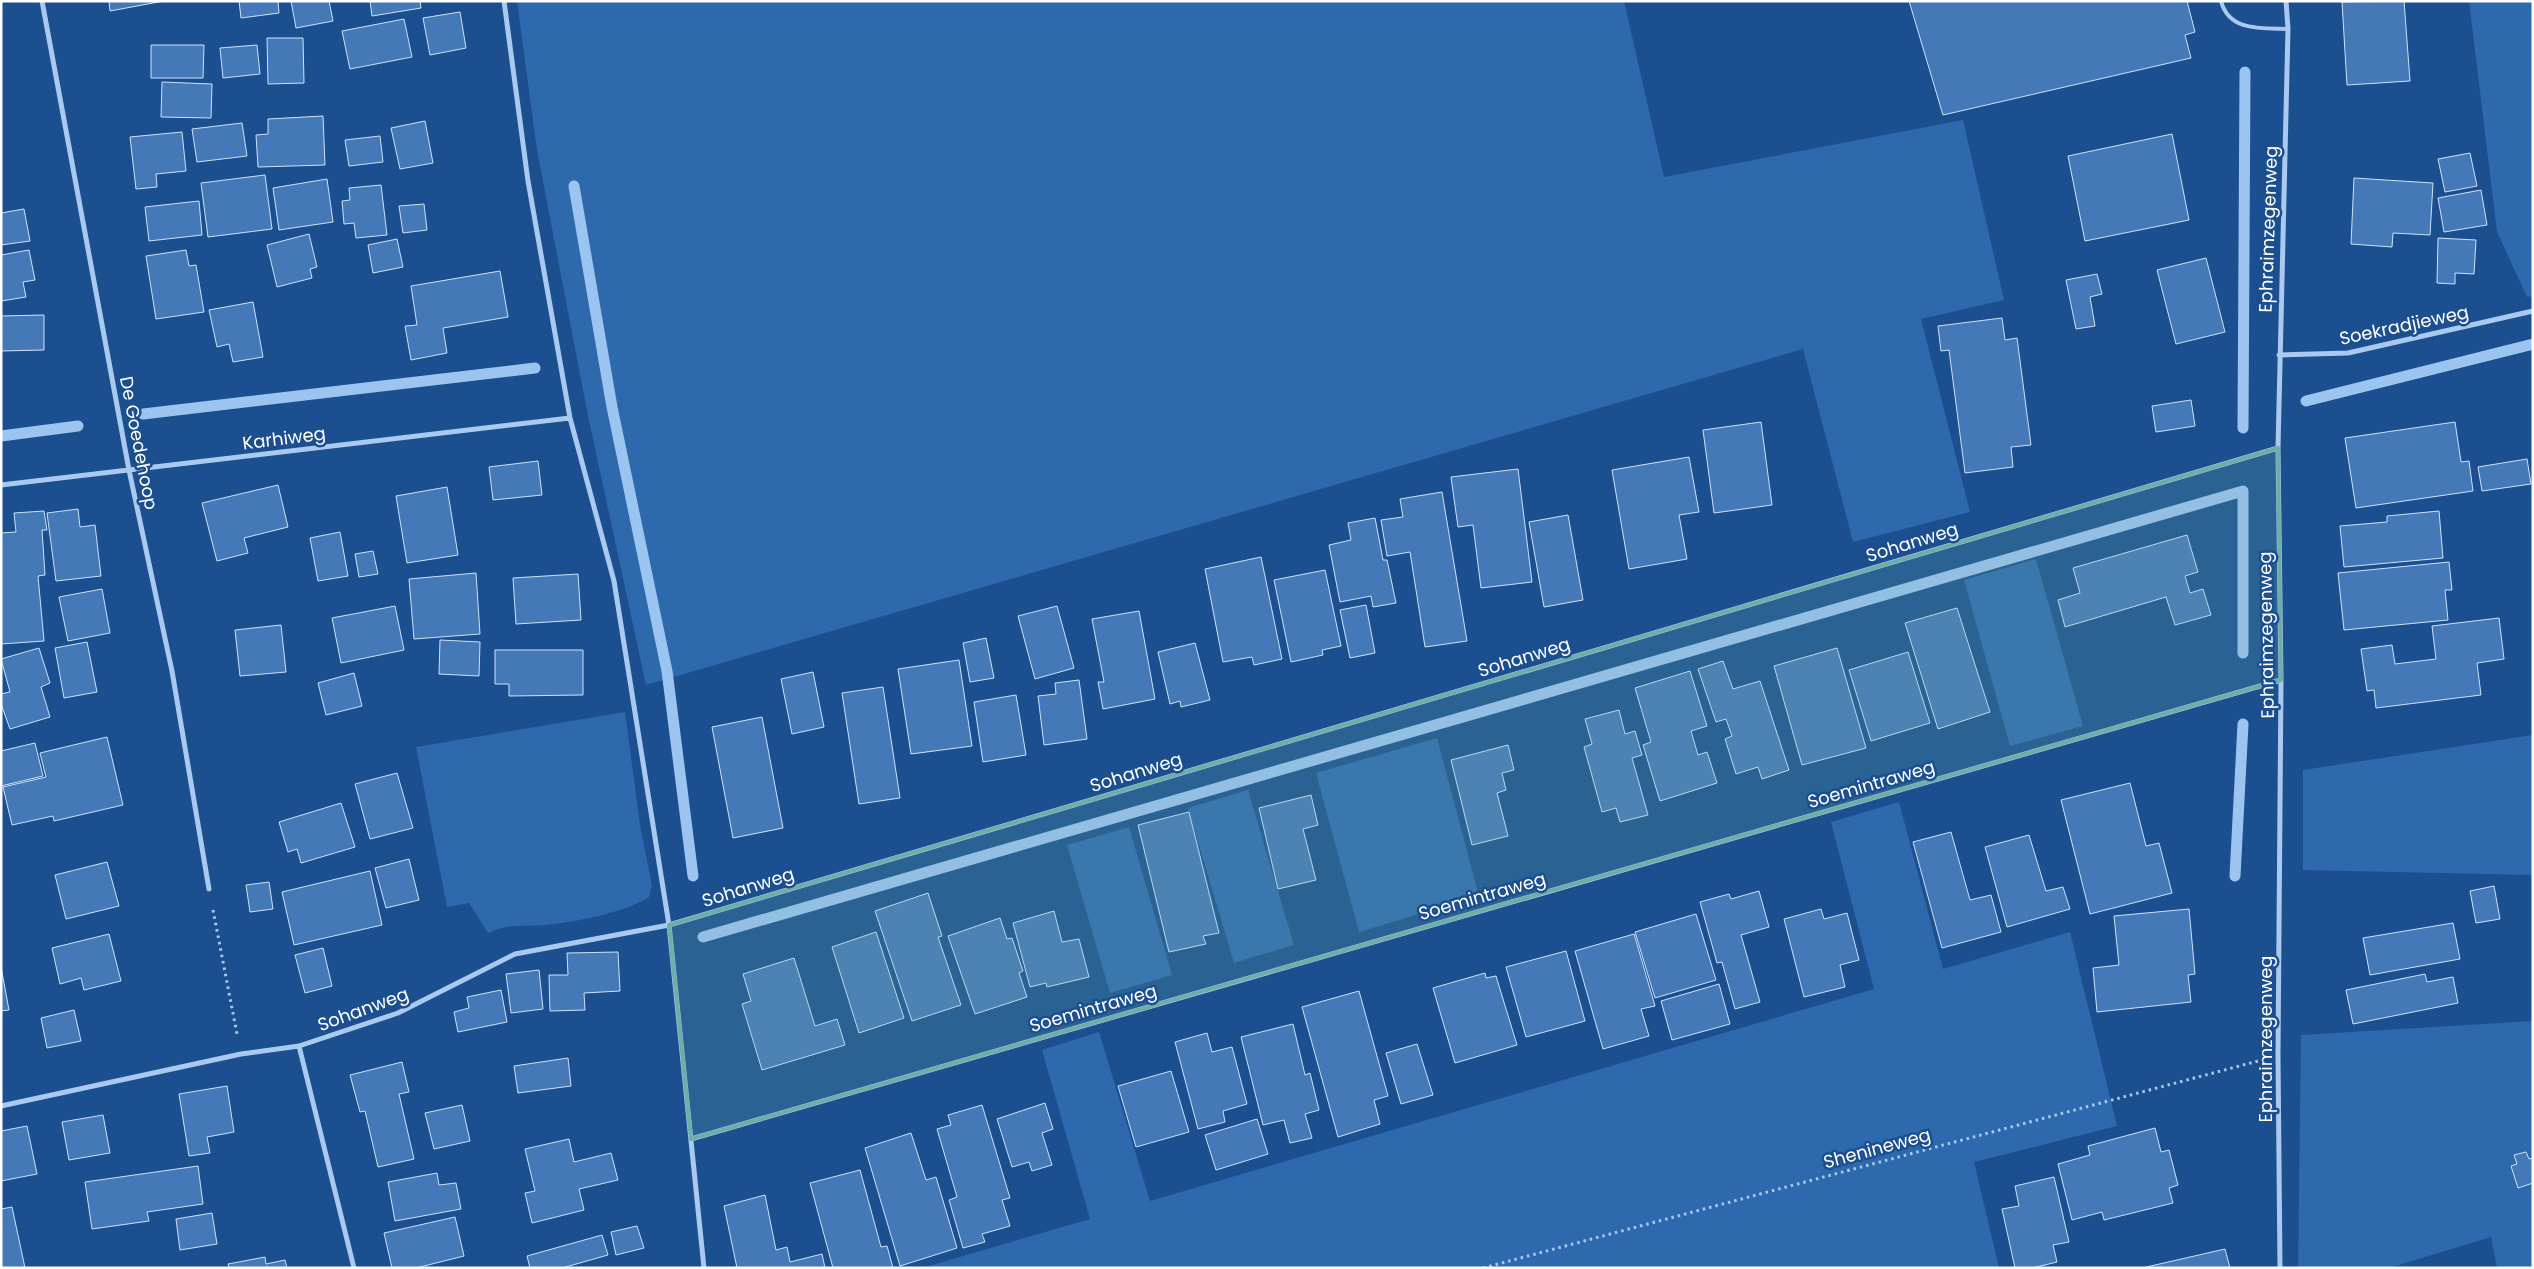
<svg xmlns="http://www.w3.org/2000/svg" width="2534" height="1269" viewBox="0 0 2534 1269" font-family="Poppins,sans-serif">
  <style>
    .green { fill: #2e69ad }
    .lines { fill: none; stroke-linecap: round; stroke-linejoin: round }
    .stream { stroke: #9cc4f0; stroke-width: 11 }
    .building { fill: #4478b7; stroke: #cfe3fa }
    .path { stroke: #a9c9ee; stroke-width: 3; stroke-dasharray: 2.5 4; stroke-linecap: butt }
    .service { stroke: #a9c9ee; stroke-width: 4 }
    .minor { stroke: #a9c9ee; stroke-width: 5 }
    .marked { fill: #6fada8; fill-opacity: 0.2; stroke: #6fada8; stroke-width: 4; stroke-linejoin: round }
    .labels { text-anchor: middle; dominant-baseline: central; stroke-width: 5; stroke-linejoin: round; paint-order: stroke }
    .street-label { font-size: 18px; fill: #fff; stroke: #1b4f8f }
  </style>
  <rect width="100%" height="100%" fill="#1b4f8f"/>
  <path class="green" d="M 517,1 L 1624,1 L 1664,177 L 1963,120 L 2004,300 L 1921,319 L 1970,512 L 1853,542 L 1803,349 L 646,685 L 587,411 L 537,150 Z
    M 2469,1 L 2533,1 L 2533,296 L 2527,297 L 2497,232 Z
    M 2036,559 L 2083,726 L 2010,746 L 1964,580 Z
    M 625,712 L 640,825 L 652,886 L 649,897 C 624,913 575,922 545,925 C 523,927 509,923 488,933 L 469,903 L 447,907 L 416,747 Z
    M 2533,735 L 2533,875 L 2303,870 L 2303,770 Z
    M 1437,738 L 1479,896 L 1359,932 L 1316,773 Z
    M 1248,790 L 1294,945 L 1234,963 L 1188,808 Z
    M 1899,802 L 1943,969 L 2070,932 L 2117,1126 L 1974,1162 L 1999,1268 L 922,1268 L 1090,1219 L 1042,1050 L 1099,1032 L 1150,1201 L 1874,989 L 1831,822 Z
    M 1129,827 L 1172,975 L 1110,993 L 1067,845 Z
    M 2533,1021 L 2533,1268 L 2497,1268 L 2491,1237 L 2389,1268 L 2298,1268 L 2301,1035 Z"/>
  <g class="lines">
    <path class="stream" d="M 574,186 L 612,407 L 667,671 L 693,876
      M 2306,401 L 2533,344
      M 143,414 L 535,368
      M 2243,428 L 2245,72
      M 1,436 L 78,426
      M 2235,876 L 2243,724
      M 703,937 L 2243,491 L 2243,653"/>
  </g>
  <path class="building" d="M 109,1 L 164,1 L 110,11 Z
    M 239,1 L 278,1 L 279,13 L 241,18 Z
    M 291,1 L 329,1 L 333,21 L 296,28 Z
    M 370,1 L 420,1 L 421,8 L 372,16 Z
    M 1909,1 L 2187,1 L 2195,32 L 2185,35 L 2191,58 L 1943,115 Z
    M 2404,1 L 2410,81 L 2347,85 L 2342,2 Z
    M 460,12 L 466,48 L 430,55 L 423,18 Z
    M 404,19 L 412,57 L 350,69 L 342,31 Z
    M 267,38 L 303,38 L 304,83 L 268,84 Z
    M 151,45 L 204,45 L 203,78 L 151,78 Z
    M 257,45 L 260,74 L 223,78 L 220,48 Z
    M 162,82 L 212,84 L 211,118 L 161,117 Z
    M 323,116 L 325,165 L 258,167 L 256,135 L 268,134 L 268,119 Z
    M 425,121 L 433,163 L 400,169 L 391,128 Z
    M 242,123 L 247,156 L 197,162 L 192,129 Z
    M 182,132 L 186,171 L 156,174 L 157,187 L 136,189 L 130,137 Z
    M 2172,134 L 2189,220 L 2085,241 L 2068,156 Z
    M 380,136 L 383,162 L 349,166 L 345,140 Z
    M 2470,153 L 2477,186 L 2445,192 L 2438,159 Z
    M 265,175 L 272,229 L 208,237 L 201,183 Z
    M 2354,178 L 2433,183 L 2430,235 L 2393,233 L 2392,247 L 2351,244 Z
    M 327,179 L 333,222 L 279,230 L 273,188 Z
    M 381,185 L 387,235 L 356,238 L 354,223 L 344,224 L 342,201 L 350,200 L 349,188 Z
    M 2481,190 L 2487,225 L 2444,232 L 2438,198 Z
    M 199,201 L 202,235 L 149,241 L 145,207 Z
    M 424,204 L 427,230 L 403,233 L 399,206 Z
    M 24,209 L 30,241 L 1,245 L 1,213 Z
    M 309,234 L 317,267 L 310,269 L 312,278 L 277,287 L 267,245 Z
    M 2438,238 L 2476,240 L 2474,274 L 2455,273 L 2455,284 L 2437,283 Z
    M 397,239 L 403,267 L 373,273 L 368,245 Z
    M 29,250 L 35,280 L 23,282 L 26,297 L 1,301 L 1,255 Z
    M 186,250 L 189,266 L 196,265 L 204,312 L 156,319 L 146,256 Z
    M 2206,258 L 2225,332 L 2176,344 L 2157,270 Z
    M 500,271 L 508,317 L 443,328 L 447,353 L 411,360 L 405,326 L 417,325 L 411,286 Z
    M 2097,274 L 2102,294 L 2090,297 L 2095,326 L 2076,329 L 2066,280 Z
    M 253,302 L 263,357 L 233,362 L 229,344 L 217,347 L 209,310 Z
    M 44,315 L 44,350 L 1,351 L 1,316 Z
    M 2002,318 L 2005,340 L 2017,338 L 2031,445 L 2011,447 L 2013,467 L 1965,473 L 1949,350 L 1941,351 L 1938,326 Z
    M 2191,400 L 2195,426 L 2156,432 L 2152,406 Z
    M 1761,422 L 1772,505 L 1714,513 L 1703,430 Z
    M 2455,422 L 2461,462 L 2469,461 L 2473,491 L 2356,508 L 2345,438 Z
    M 1689,457 L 1699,512 L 1679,515 L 1687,559 L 1629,569 L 1612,470 Z
    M 2527,459 L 2531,484 L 2482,491 L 2478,467 Z
    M 538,461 L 542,495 L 493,500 L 489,467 Z
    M 1518,469 L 1532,582 L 1481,588 L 1473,525 L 1458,527 L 1451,477 Z
    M 278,485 L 288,527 L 244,538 L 248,553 L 217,561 L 202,503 Z
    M 447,487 L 458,555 L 407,563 L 396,496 Z
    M 1442,492 L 1467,641 L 1425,647 L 1410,552 L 1387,556 L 1381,520 L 1403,517 L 1400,499 Z
    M 78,509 L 80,527 L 95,525 L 101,576 L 56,581 L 47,513 Z
    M 44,511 L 47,530 L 42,530 L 45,575 L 38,576 L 44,641 L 1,644 L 1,533 L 16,532 L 14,513 Z
    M 2439,511 L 2443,558 L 2344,567 L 2340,526 L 2387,522 L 2387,516 Z
    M 1568,515 L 1583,600 L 1544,607 L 1529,522 Z
    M 1375,518 L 1383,560 L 1387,560 L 1396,603 L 1373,607 L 1371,596 L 1340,602 L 1329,545 L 1351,540 L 1348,523 Z
    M 340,532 L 348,576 L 318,581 L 310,538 Z
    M 2187,535 L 2198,572 L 2185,576 L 2190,593 L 2203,589 L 2211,615 L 2175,625 L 2166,597 L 2065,627 L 2058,600 L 2080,593 L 2073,568 Z
    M 373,551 L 378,574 L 359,577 L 355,554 Z
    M 1261,557 L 1282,659 L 1254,665 L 1252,657 L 1223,662 L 1205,569 Z
    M 2449,562 L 2452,590 L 2445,590 L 2448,620 L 2344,630 L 2338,573 Z
    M 1325,570 L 1341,646 L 1322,650 L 1323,655 L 1291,662 L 1274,580 Z
    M 476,573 L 480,634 L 414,639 L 409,579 Z
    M 578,574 L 581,620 L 516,624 L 513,578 Z
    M 102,589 L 110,633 L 68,641 L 59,597 Z
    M 1366,605 L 1375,653 L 1350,658 L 1340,610 Z
    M 395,606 L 404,650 L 341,663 L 332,618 Z
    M 1057,606 L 1074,668 L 1035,679 L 1018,616 Z
    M 1957,608 L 1990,712 L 1938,729 L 1905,623 Z
    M 1139,611 L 1155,699 L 1103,709 L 1098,682 L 1104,682 L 1092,619 Z
    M 2499,618 L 2504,659 L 2477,663 L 2481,695 L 2376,708 L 2374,690 L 2367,691 L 2361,649 L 2392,645 L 2395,664 L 2436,659 L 2432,626 Z
    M 281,625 L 286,672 L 240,676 L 235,630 Z
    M 986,638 L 994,678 L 970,682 L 963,643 Z
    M 440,640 L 480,642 L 479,676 L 439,674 Z
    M 87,642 L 97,692 L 64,698 L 55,648 Z
    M 1195,643 L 1210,700 L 1181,707 L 1180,701 L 1170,704 L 1158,652 Z
    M 39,648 L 50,683 L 41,687 L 50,717 L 10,729 L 1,704 L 1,694 L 10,692 L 1,659 Z
    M 1837,648 L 1866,748 L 1802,765 L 1774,666 Z
    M 495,650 L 583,650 L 583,695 L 509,696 L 509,684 L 495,684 Z
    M 1908,652 L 1930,723 L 1871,741 L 1849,670 Z
    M 959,660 L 972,746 L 911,754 L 898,669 Z
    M 1723,661 L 1733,689 L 1760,681 L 1789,770 L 1762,779 L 1758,767 L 1736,774 L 1725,739 L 1732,736 L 1726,719 L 1716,722 L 1698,669 Z
    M 1690,671 L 1707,726 L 1691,731 L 1698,755 L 1707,752 L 1717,783 L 1660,801 L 1643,745 L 1651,742 L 1635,688 Z
    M 813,672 L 824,727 L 792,734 L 781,679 Z
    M 354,673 L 362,706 L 326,715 L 318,683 Z
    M 1079,680 L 1087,739 L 1044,745 L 1038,696 L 1056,694 L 1055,683 Z
    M 883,687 L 900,798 L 859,804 L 842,693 Z
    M 1016,695 L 1026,755 L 983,762 L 974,702 Z
    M 1619,710 L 1625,734 L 1635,731 L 1642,755 L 1632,758 L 1648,815 L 1620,822 L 1616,808 L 1602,812 L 1584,747 L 1592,744 L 1585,719 Z
    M 762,717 L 783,828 L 733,838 L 712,727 Z
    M 107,737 L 123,805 L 54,821 L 53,816 L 12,825 L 3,787 L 46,777 L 40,753 Z
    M 35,743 L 43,776 L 1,786 L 1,751 Z
    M 1508,745 L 1514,770 L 1502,773 L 1506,790 L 1497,793 L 1508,836 L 1472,845 L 1451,760 Z
    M 397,773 L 413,828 L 370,839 L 355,784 Z
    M 2130,783 L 2146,846 L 2159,843 L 2172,893 L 2090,914 L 2061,800 Z
    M 1311,795 L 1318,825 L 1303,829 L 1316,880 L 1278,889 L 1259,808 Z
    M 341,803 L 355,847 L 301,863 L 297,849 L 288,852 L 279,822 Z
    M 1189,812 L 1219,933 L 1203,936 L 1206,944 L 1169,952 L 1138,825 Z
    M 1951,832 L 1970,900 L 1991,895 L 2001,932 L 1942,948 L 1913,842 Z
    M 2029,835 L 2046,891 L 2063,887 L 2070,909 L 2007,927 L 1985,847 Z
    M 409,859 L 419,900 L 386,908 L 375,868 Z
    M 107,862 L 119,906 L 66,919 L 55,875 Z
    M 370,871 L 382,925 L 294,945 L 282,892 Z
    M 269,882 L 273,909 L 250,912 L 246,885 Z
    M 2494,886 L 2500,919 L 2476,923 L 2470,891 Z
    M 1759,891 L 1769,927 L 1741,935 L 1760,1002 L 1735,1009 L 1722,962 L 1717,963 L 1700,902 L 1729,894 L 1731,899 Z
    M 928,893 L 942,936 L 938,937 L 961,1005 L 912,1021 L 875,911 Z
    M 1821,909 L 1824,919 L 1847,913 L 1859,960 L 1840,965 L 1845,987 L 1804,997 L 1784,919 Z
    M 2189,909 L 2195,974 L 2188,975 L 2191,1002 L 2097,1012 L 2093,968 L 2119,965 L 2114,916 Z
    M 1054,911 L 1062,942 L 1079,939 L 1089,977 L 1047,987 L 1046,983 L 1030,987 L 1013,923 Z
    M 1696,914 L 1716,980 L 1655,998 L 1635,932 Z
    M 1000,918 L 1007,939 L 1012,938 L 1023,971 L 1019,973 L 1027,997 L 975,1014 L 948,936 Z
    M 2453,923 L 2460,959 L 2370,975 L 2363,938 Z
    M 876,932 L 904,1018 L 859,1033 L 832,947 Z
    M 109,934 L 121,981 L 84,990 L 81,978 L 60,984 L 52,948 Z
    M 1634,934 L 1655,1006 L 1641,1009 L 1649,1036 L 1603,1049 L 1575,951 Z
    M 323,948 L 332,986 L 305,993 L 295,955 Z
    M 1566,951 L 1585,1021 L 1526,1037 L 1506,967 Z
    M 618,952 L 620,991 L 584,993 L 585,1010 L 550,1011 L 549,975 L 568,975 L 567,953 Z
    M 794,958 L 815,1026 L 837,1019 L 845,1045 L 762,1070 L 742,1004 L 751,1001 L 743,974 Z
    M 1,967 L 9,1010 L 1,1011 Z
    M 539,970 L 543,1009 L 511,1013 L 506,974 Z
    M 1485,973 L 1486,978 L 1496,976 L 1517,1045 L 1455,1063 L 1433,988 Z
    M 2425,974 L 2427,982 L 2453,977 L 2458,1003 L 2353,1024 L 2346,990 Z
    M 1719,984 L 1730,1024 L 1672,1040 L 1661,1001 Z
    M 501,990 L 507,1022 L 458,1032 L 454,1012 L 469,1008 L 467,997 Z
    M 1359,991 L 1388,1096 L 1374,1100 L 1380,1124 L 1338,1137 L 1302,1007 Z
    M 74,1010 L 81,1041 L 47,1048 L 41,1018 Z
    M 1293,1024 L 1305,1075 L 1310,1073 L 1319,1110 L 1305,1114 L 1312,1138 L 1290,1143 L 1284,1120 L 1263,1125 L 1241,1037 Z
    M 1207,1033 L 1212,1052 L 1232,1047 L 1247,1104 L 1223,1111 L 1225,1122 L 1198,1129 L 1175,1042 Z
    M 1417,1044 L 1433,1095 L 1401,1104 L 1386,1053 Z
    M 568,1058 L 571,1086 L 518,1093 L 514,1066 Z
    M 402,1062 L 409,1092 L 399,1094 L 414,1159 L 378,1167 L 365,1111 L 360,1112 L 350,1075 Z
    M 1171,1071 L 1189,1132 L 1136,1147 L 1118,1086 Z
    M 227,1086 L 234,1132 L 207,1137 L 210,1153 L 189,1156 L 179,1094 Z
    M 1045,1103 L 1053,1129 L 1042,1133 L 1052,1165 L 1032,1171 L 1029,1162 L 1012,1167 L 997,1119 Z
    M 462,1105 L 470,1141 L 434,1149 L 425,1113 Z
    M 982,1105 L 1010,1198 L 1002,1200 L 1010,1226 L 982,1234 L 985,1242 L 963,1248 L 949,1200 L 957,1197 L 937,1129 L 951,1125 L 948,1115 Z
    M 103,1115 L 110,1153 L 69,1160 L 62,1122 Z
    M 1257,1119 L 1268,1154 L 1216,1170 L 1205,1135 Z
    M 27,1126 L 37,1174 L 1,1181 L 1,1131 Z
    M 2155,1128 L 2161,1152 L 2169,1150 L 2178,1185 L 2169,1188 L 2173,1203 L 2104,1220 L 2102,1212 L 2072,1220 L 2058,1164 L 2090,1155 L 2088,1146 Z
    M 911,1133 L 926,1180 L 936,1177 L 957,1248 L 900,1266 L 865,1148 Z
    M 569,1139 L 574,1162 L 611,1153 L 618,1180 L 579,1189 L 584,1210 L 532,1223 L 525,1193 L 535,1191 L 525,1149 Z
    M 2526,1152 L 2529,1159 L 2533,1158 L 2533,1183 L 2518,1188 L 2511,1166 L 2517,1164 L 2514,1155 Z
    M 198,1166 L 203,1204 L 147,1212 L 149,1221 L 92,1229 L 85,1182 Z
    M 860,1170 L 881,1247 L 887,1246 L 893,1268 L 833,1268 L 810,1183 Z
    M 437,1173 L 439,1185 L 456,1183 L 461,1209 L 395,1221 L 388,1182 Z
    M 2054,1177 L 2069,1242 L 2053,1245 L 2057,1262 L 2032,1268 L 2015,1268 L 2002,1209 L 2019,1206 L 2015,1186 Z
    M 765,1195 L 776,1250 L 787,1247 L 790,1262 L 822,1254 L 825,1268 L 737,1268 L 724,1206 Z
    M 12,1207 L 25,1268 L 1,1268 L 1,1209 Z
    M 212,1213 L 217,1244 L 180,1250 L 176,1219 Z
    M 455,1217 L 464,1256 L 416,1268 L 392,1268 L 384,1233 Z
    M 637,1226 L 644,1248 L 616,1255 L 611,1232 Z
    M 602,1235 L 608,1255 L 562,1268 L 530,1268 L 527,1256 Z
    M 2225,1249 L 2230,1268 L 2142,1268 Z
    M 265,1257 L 266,1264 L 285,1260 L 287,1268 L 229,1268 L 228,1264 Z"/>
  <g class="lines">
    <path class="path" d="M 213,910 L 237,1034
      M 1483,1268 L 2258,1061"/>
    <path class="service" d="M 2221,1 C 2229,32 2262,28 2288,29"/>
    <path class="minor" d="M 42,1 L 129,470 L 172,671 L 209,889
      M 504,1 L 528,181 L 570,418 L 614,581 L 669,925 L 704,1268
      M 2279,355 L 2348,353 L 2533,311
      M 1,485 L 570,418
      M 299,1046 L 354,1268
      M 1,1106 L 241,1054 L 299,1046 L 398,1013 L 515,954 L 669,925 L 2278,448
      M 691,1139 L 2281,680
      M 2280,1268 L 2278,1055 L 2281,680 L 2278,448 L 2288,29 L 2286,1"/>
  </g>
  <path class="marked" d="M 2278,448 L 2281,680 L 691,1139 L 669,925 Z"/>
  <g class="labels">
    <g class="street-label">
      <text transform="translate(2268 229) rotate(-88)">Ephraimzegenweg</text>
      <text transform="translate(2404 325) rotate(-12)">Soekradjieweg</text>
      <text transform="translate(284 438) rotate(-7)">Karhiweg</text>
      <text transform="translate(139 443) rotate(79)">De Goedehoop</text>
      <text transform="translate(1912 542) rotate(-17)">Sohanweg</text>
      <text transform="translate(2266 635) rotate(-91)">Ephraimzegenweg</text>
      <text transform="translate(1524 657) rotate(-17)">Sohanweg</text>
      <text transform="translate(1136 772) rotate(-17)">Sohanweg</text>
      <text transform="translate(1871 784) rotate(-16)">Soemintraweg</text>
      <text transform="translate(748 887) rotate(-17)">Sohanweg</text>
      <text transform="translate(1482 896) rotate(-16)">Soemintraweg</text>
      <text transform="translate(1093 1008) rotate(-16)">Soemintraweg</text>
      <text transform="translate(363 1009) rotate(-20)">Sohanweg</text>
      <text transform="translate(2265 1039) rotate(-90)">Ephraimzegenweg</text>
      <text transform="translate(1877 1148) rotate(-15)">Shenineweg</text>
    </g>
  </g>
  <rect width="2534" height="1269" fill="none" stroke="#ffffff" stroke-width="5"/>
</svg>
